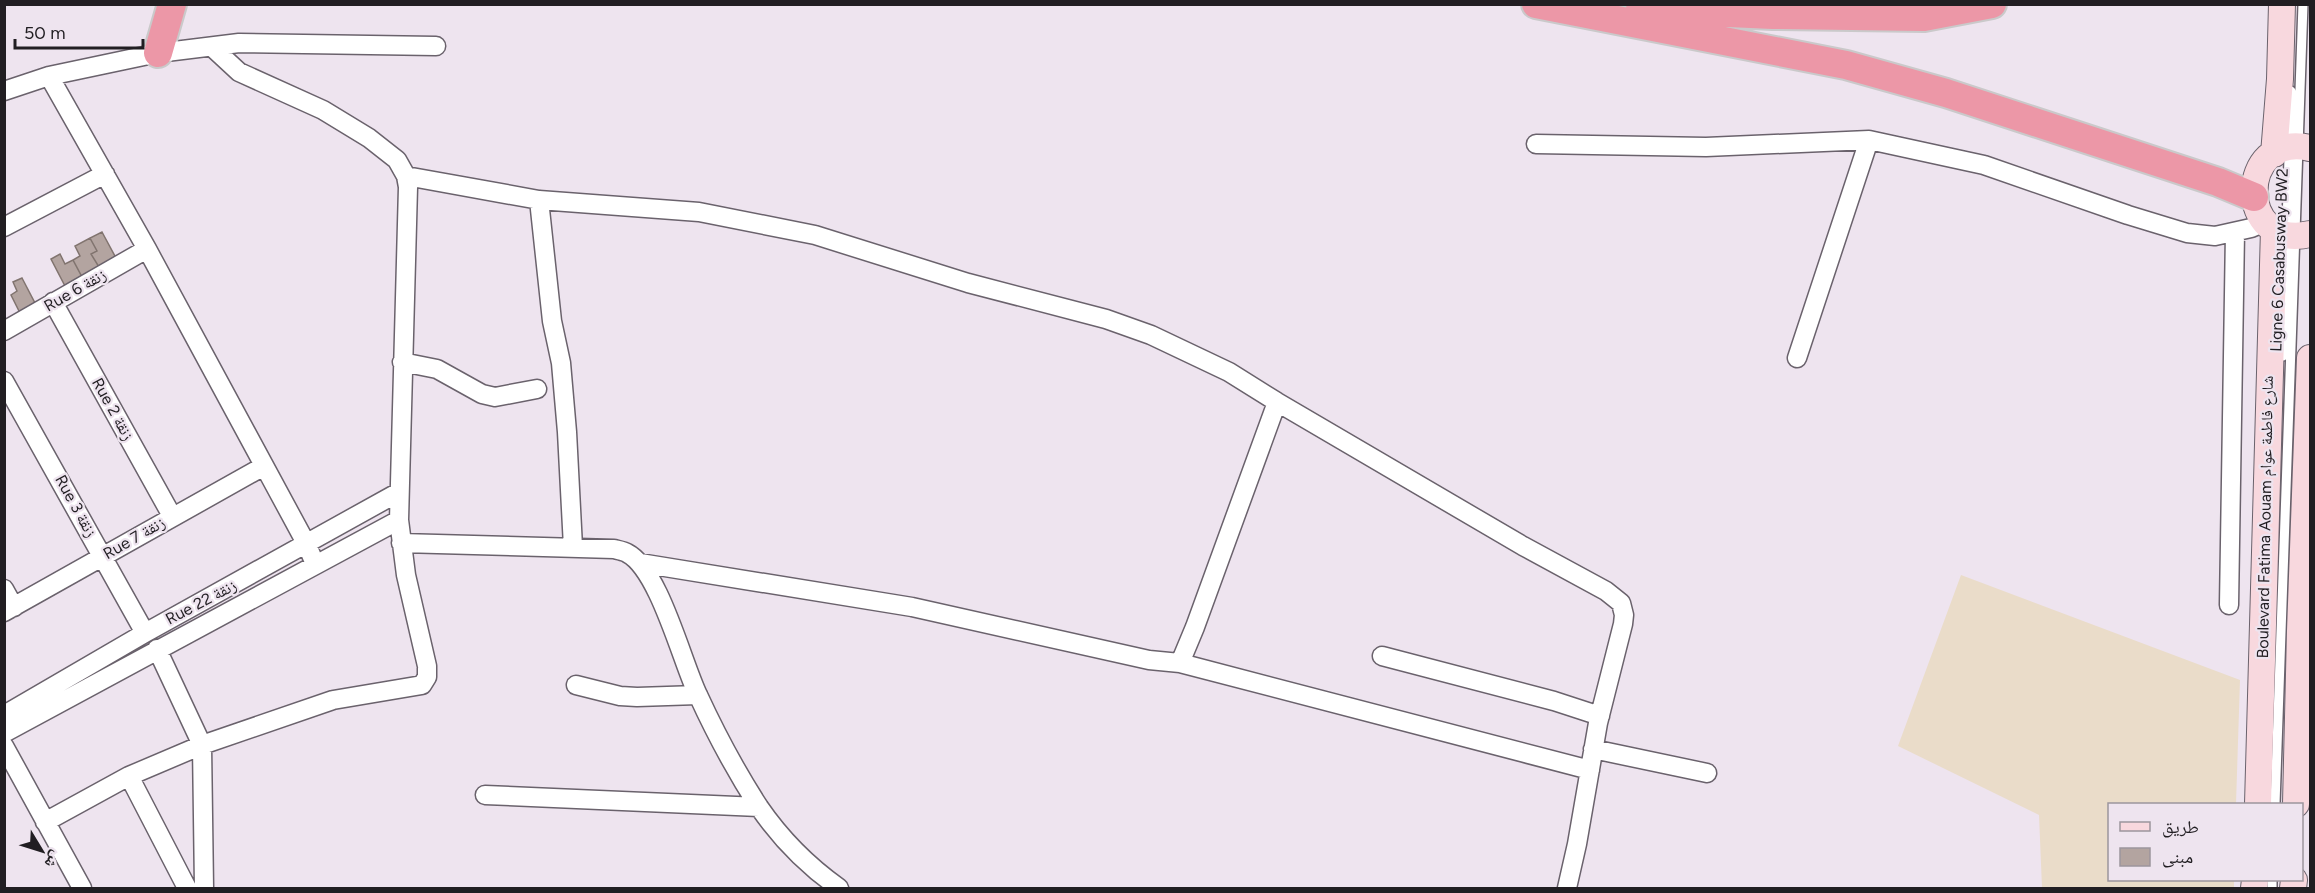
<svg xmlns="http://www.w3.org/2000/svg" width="2315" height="893" viewBox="0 0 2315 893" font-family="Figtree,'Noto Naskh Arabic',sans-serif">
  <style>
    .industrial { fill: #eadcc9 }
    .building { fill: #b3a4a0; stroke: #81746f; stroke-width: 1.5 }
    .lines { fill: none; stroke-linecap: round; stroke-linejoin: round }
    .service-casing { stroke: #6a626c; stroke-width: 12 }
    .minor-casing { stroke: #6a626c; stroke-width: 21 }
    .secondary-casing { stroke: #6a626c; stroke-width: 28 }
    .trunk-casing { stroke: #cac9ca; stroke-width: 32 }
    .service { stroke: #fff; stroke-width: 9 }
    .minor { stroke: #fff; stroke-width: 18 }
    .secondary { stroke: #f8d8de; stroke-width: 26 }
    .trunk { stroke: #ec97a7; stroke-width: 28 }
    .labels { text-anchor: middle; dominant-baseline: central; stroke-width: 4.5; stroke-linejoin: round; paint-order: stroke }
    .street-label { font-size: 16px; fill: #211e22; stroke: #eee4ef }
  </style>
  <rect width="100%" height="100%" fill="#eee4ef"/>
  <path class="industrial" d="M 1961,575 L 2240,680 L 2236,804 L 2110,804 L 2110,880 L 2234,880 L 2234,888 L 2042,888 L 2039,815 L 1898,746 Z"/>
  <path class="building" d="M 102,232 L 116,258 L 99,267 L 91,254 L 97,251 L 90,238 Z
    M 90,238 L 97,251 L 91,254 L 99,267 L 82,277 L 73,260 L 80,256 L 75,246 Z
    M 60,254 L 65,264 L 73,260 L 82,277 L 65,286 L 51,259 Z
    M 22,278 L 36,305 L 20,313 L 11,295 L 17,291 L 13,282 Z"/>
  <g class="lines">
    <defs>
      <path id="service" d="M 2283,356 L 2291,91
        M 2275,804 L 2303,4
        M 2272,888 L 2272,880"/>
      <path id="minor" d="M 49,76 L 147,249 L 307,545 L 315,564
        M 4,91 L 49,76 L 158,53 L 239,43 L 436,46
        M 1536,144 L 1706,147 L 1869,140 L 1984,165 L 2128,215 L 2187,233 L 2215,236 L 2251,228 L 2265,222
        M 406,176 L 539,200 L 699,212 L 815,235 L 968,283 L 1106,319 L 1151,335 L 1229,372 L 1277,402 L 1523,546 L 1606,591 L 1621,603 L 1624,615 L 1623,624 L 1598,723 L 1577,844 L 1567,888
        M 539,200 L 552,321 L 561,363 L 567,432 L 573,547
        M 4,227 L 105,174
        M 53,302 L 172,516
        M 4,331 L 147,249
        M 1797,358 L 1869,140
        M 402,362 L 437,369 L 482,394 L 495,397 L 537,389
        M 4,381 L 145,633
        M 401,543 L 614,549 C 618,550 624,551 627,553 C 659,569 682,662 698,695 C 715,732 737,773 759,807 C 781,839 808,866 839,888
        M 640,563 L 912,607 L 1149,660 L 1180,663 L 1195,627 L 1277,402
        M 4,589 L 14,607
        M 2229,605 L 2235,232
        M 4,612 L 264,466
        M 157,649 L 202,745 L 204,888
        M 1382,656 L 1554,701 L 1600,716
        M 1180,663 L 1590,770
        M 576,685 L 620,696 L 637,697 L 698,695
        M 4,715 L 145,633 L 399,492
        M 4,733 L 399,520
        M 4,746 L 82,888
        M 1593,749 L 1707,773
        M 129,776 L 187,888
        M 485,795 L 759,807
        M 45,822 L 129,776 L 202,745 L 333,700 L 422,685 L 427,677 L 427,666 L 406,575 L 399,520 L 408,187 L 406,176 L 397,160 L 369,138 L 323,110 L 239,72 L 212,47"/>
      <path id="secondary" d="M 2310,148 C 2236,131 2236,252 2310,234
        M 2274,154 L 2280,79 L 2282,4
        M 2258,804 L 2274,229
        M 2296,804 L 2300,631 L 2310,358
        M 2254,888 L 2255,880
        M 2293,888 L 2294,880"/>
      <path id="trunk" d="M 1536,4 L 1846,65 L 1946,93 L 2218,182 L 2254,197
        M 1640,9 L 1773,15 L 1924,17 L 1992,4
        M 158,53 L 172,4"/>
    </defs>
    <use href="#service" class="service-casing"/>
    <use href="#minor" class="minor-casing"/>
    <use href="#secondary" class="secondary-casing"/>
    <use href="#trunk" class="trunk-casing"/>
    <use href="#service" class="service"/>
    <use href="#minor" class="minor"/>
    <use href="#secondary" class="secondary"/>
    <use href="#trunk" class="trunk"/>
  </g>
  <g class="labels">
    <g class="street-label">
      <text transform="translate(2279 260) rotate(-88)">Ligne 6 Casabusway BW2</text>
      <text transform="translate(75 290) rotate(-30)">Rue 6 زنقة</text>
      <text transform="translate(113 409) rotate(61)">Rue 2 زنقة</text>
      <text transform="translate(76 506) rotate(61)">Rue 3 زنقة</text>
      <text transform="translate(2265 517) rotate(-89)">Boulevard Fatima Aouam شارع فاطمة عوام</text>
      <text transform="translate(134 538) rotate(-30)">Rue 7 زنقة</text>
      <text transform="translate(201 602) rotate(-28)">Rue 22 زنقة</text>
    </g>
  </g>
  <rect width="2315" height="893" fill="none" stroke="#211e22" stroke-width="12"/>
  <rect x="2108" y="803" width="195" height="78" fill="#eee4ef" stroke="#9c959d" stroke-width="1.5"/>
  <rect x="2120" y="822" width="30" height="9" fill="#f8d8de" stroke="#9c959d" stroke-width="1.5"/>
  <text x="2162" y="833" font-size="18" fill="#211e22">طريق</text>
  <rect x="2120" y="848" width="30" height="18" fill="#b3a4a0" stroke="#9c959d" stroke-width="1.5"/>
  <text x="2162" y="863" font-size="18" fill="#211e22">مبنى</text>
  <g transform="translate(42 851) rotate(128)" stroke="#eee4ef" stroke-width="4.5" paint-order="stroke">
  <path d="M0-4.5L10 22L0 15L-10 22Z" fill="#211e22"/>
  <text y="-9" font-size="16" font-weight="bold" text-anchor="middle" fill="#211e22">ش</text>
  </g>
  <path d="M15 39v9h128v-9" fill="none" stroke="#211e22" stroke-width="3"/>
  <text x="24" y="39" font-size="18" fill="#211e22" stroke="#eee4ef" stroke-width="4.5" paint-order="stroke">50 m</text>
</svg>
